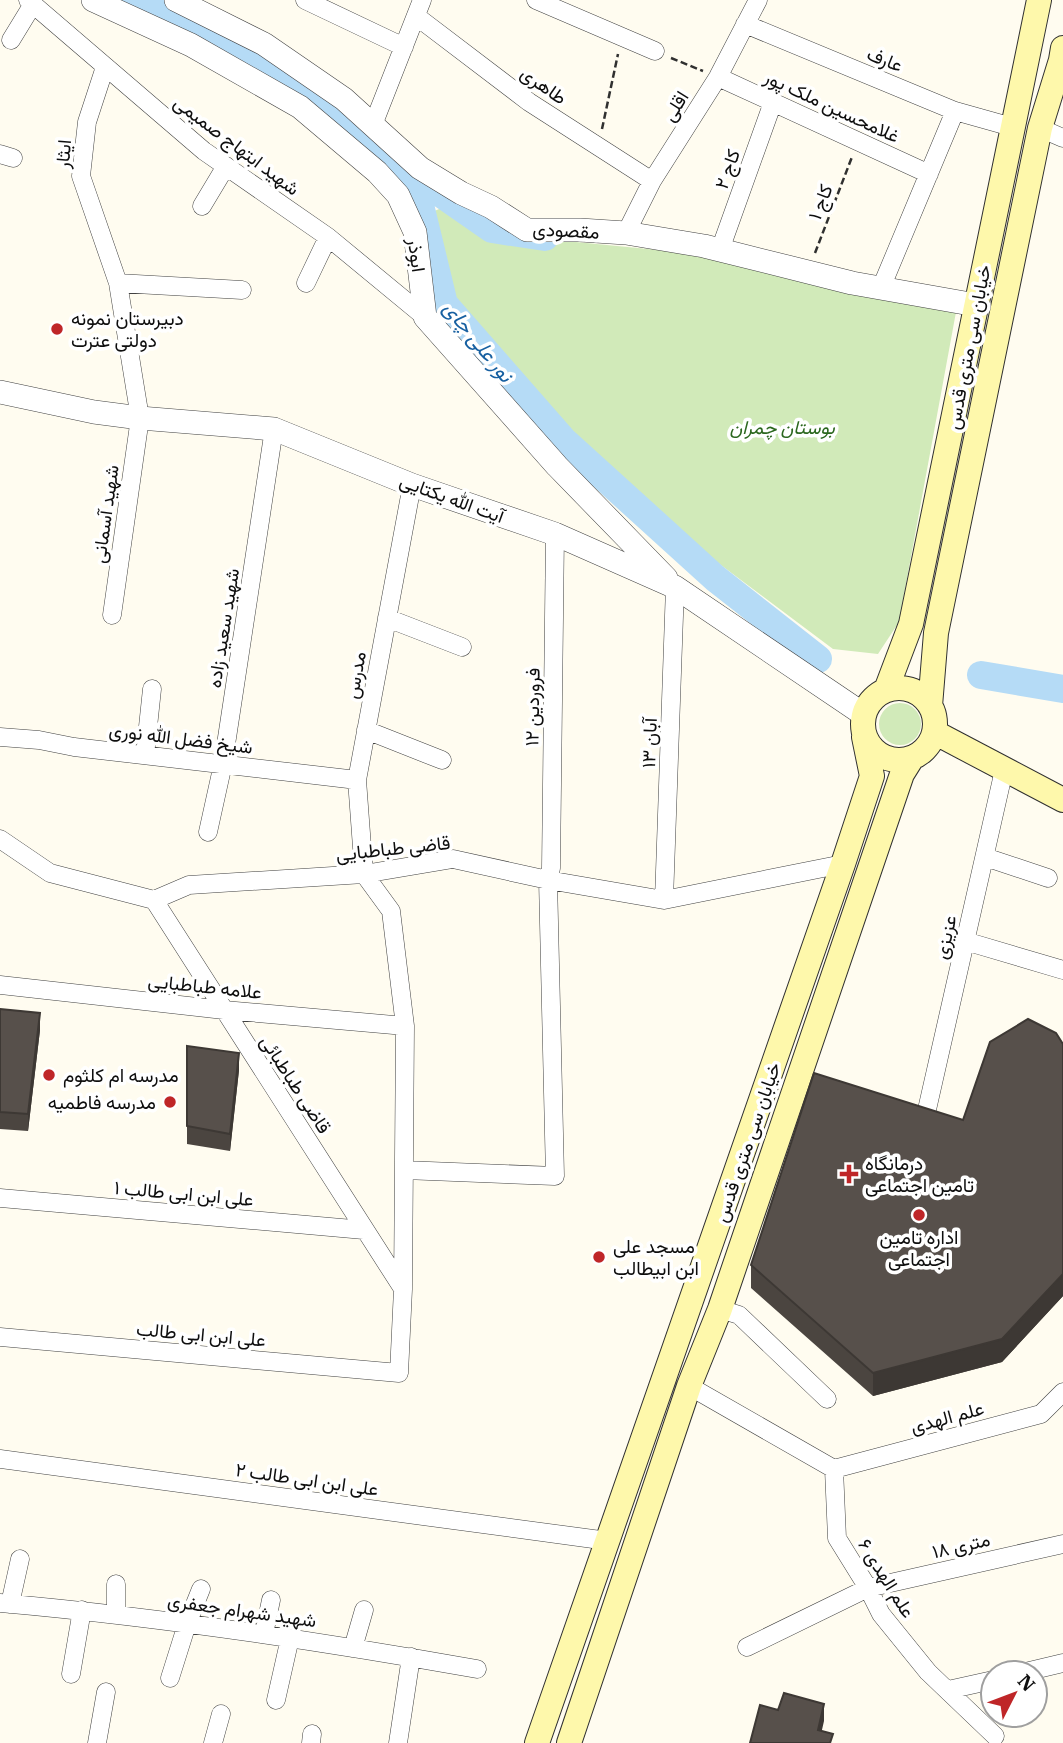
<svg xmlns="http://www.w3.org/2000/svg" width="1063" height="1743" viewBox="0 0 1063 1743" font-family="'IBM Plex Serif',Vazirmatn,serif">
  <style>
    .green { fill: #d1eab9 }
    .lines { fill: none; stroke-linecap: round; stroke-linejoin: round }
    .river { stroke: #b5dbf6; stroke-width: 28 }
    .minor-casing { stroke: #414141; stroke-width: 19 }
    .tertiary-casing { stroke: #414141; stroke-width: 24 }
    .secondary-casing { stroke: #303030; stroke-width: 26 }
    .path { stroke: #303030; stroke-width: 2.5; stroke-dasharray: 7 3.5; stroke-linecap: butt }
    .minor { stroke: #fff; stroke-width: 18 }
    .tertiary { stroke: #fff; stroke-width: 23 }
    .secondary { stroke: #fef8ab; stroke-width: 24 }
    .wall { fill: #4b4540 }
    .shaded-wall { fill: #3d3834 }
    .building { fill: #57504b; stroke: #3d3834; stroke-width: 2 }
    .poi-dot { fill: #bf2628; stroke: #fff; stroke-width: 2.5 }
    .labels { text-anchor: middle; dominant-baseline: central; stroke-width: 7; stroke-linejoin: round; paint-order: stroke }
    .street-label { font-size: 19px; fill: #0e0e0e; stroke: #fff }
    .poi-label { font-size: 19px; fill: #0e0e0e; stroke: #fff; text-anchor: start }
    .park-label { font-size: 19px; font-style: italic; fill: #2b671e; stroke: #fff }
    .water-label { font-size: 21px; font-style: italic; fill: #1760a1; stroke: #fff }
  </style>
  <rect width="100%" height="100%" fill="#fffcf0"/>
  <path class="green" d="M 451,204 L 498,215 L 545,239 L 720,256 L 956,312 L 899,622 L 878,654 L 833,649 L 646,509 L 456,309 L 432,212 Z
    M879 724a21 21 0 1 1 42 0a21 21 0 1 1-42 0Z"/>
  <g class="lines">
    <path class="river" d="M 135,0 L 257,55 L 394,163 L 420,205 L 444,304 L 563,440 L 715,578 L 818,659
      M 423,181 L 492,229 L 545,237
      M 981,675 L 1063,689"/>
    <defs>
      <path id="minor" d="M 28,0 L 204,151 L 328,237 L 425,317
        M 305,0 L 404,47
        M 536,0 L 655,51
        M 416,16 L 529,102 L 652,181
        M 745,24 L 955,111 L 1012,127
        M 11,40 L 33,4
        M 105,67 L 87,122 L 81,176 L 118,283 L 140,418 L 112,615
        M 718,77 L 929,174
        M 373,125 L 422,0
        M 1040,128 L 1063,138
        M 0,154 L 13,158
        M 202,206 L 226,166
        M 626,233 L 652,181 L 718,77 L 758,0
        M 720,250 L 773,102
        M 118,283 L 242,290
        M 306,283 L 328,237
        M 881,288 L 955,111
        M 387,618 L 462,647
        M 366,730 L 442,760
        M 0,737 L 39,740 L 74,747 L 357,780
        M 145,755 L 152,689
        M 208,832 L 223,764 L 274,429
        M 0,839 L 50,873 L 154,900 L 189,885 L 364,874 L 453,859 L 548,880 L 664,900 L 843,864
        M 985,857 L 1048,878
        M 364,874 L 357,780 L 412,485
        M 154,900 L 403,1289
        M 664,900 L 675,587
        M 965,941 L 1063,970
        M 0,985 L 224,1010 L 405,1026
        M 926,1114 L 1004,770
        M 404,1170 L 555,1176 L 548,880 L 551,868 L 555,534
        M 0,1198 L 364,1230
        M 720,1309 L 739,1315 L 827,1399
        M 0,1337 L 399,1373 L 403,1289 L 405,1026 L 391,911 L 364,874
        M 689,1386 L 834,1469
        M 0,1459 L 608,1541
        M 834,1469 L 837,1538 L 868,1588 L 881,1614 L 928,1672 L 995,1736
        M 834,1469 L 1041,1414 L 1063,1392
        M 0,1603 C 160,1617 319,1641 477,1669
        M 10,1604 L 20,1559
        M 116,1614 L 116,1584
        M 264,1634 L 271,1600
        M 747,1647 L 868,1588 L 1063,1544
        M 353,1648 L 364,1610
        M 1021,1673 L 1063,1663
        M 71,1674 L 82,1610
        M 170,1678 L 187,1624 L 201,1589
        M 948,1690 L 993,1680
        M 276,1700 L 290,1638
        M 97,1743 L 106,1692
        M 213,1743 L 221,1714
        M 311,1743 L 312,1734
        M 398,1743 L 411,1657"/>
      <path id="tertiary" d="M 93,0 L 191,45 L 300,107 L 377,172 L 398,195 L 415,232 L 425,317 L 557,466 L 666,578
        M 176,0 L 264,44 L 344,99 L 420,168 L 461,193 L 491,207 L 527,230 L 580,230 L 626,233 L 704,246 L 852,283 L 976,305
        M 0,392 L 94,412 L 140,418 L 274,429 L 412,485 L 555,534 L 675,587 L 863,714"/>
      <path id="secondary" d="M863 724a36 36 0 1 1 72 0a36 36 0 1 1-72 0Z
        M 886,690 L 911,624 L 1039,0
        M 930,706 L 936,633 L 1040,128 L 1061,60 L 1063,48
        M 934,732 L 1063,800
        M 537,1743 L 843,864 L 872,776 L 864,737
        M 569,1743 L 689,1386 L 720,1309 L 902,774 L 912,758"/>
    </defs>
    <use href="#minor" class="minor-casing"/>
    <use href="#tertiary" class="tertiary-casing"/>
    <use href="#secondary" class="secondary-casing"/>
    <path class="path" d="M 671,58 L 703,71
      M 602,129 L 618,54
      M 815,253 L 852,157"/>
    <use href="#minor" class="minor"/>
    <use href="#tertiary" class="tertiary"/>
    <use href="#secondary" class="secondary"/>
  </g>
  <path class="wall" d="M 0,1009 L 40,1030 L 28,1131 L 0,1129 Z
    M 1063,1044 L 1063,1296 L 1002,1362 L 873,1396 L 751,1288 L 751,1265 L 963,1120 Z
    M 187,1046 L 239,1070 L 230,1151 L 187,1144 Z"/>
  <path class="shaded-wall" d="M 40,1013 L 40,1030 L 28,1131 L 28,1114 Z
    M 239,1053 L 239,1070 L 230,1151 L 230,1134 Z
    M 1063,1274 L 1063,1296 L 1002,1362 L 873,1396 L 873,1373 Z
    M 824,1704 L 824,1721 L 819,1743 L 818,1730 Z"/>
  <path class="building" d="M 0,1009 L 40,1013 L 28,1114 L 0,1112 Z
    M 1028,1019 L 1056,1033 L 1063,1044 L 1063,1274 L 1002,1339 L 873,1373 L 751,1265 L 814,1073 L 963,1120 L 990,1042 Z
    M 187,1046 L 239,1053 L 230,1134 L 187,1126 Z
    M 784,1693 L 824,1704 L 818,1730 L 833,1734 L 830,1743 L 750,1743 L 760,1705 L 778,1710 Z"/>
  <g class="poi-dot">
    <circle cx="57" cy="329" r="7"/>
    <circle cx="49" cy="1075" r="7"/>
    <circle cx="170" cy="1102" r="7"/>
    <path d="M845.5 1163.5h7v7h7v7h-7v7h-7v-7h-7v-7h7z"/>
    <circle cx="919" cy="1215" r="7"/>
    <circle cx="599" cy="1257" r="7"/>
  </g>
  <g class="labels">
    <g class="street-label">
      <text transform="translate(885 59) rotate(22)">عارف</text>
      <text transform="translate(544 85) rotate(35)">طاهری</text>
      <text transform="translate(675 106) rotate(-58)">اقلی</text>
      <text transform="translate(832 106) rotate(25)">غلامحسین ملک پور</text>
      <text transform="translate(237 145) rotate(37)">شهید ابتهاج صمیمی</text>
      <text transform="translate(63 154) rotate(-85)">ایثار</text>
      <text transform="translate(727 169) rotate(-70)">کاج ۲</text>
      <text transform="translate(820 202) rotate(-69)">کاج ۱</text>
      <text transform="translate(566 230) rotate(3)">مقصودی</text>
      <text transform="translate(417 255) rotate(82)">ابوذر</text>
      <text transform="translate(968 347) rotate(-79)">خیابان سی متری قدس</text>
      <text transform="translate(452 498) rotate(20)">آیت الله یکتایی</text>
      <text transform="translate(105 514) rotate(-82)">شهید آسمانی</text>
      <text transform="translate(223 628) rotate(-81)">شهید سعید زاده</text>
      <text transform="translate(355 675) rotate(-80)">مدرس</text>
      <text transform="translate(532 707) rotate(-89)">۱۲ فروردین</text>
      <text transform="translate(181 738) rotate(7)">شیخ فضل الله نوری</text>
      <text transform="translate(649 743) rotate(-88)">۱۳ آبان</text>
      <text transform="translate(393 848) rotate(-6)">قاضی طباطبایی</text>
      <text transform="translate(945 937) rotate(-77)">عزیزی</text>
      <text transform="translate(205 986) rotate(6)">علامه طباطبایی</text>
      <text transform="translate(296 1084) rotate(57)">قاضی طباطبائی</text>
      <text transform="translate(747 1142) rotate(-71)">خیابان سی متری قدس</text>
      <text transform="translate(184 1193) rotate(5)">علی ابن ابی طالب ۱</text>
      <text transform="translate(201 1334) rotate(5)">علی ابن ابی طالب</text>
      <text transform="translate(947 1417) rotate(-15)">علم الهدی</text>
      <text transform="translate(307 1479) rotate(8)">علی ابن ابی طالب ۲</text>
      <text transform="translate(961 1545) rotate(-13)">۱۸ متری</text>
      <text transform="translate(887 1578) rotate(58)">علم الهدی ۶</text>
      <text transform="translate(242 1610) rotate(8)">شهید شهرام جعفری</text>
    </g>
    <g class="poi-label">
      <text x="71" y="318">دبیرستان نمونه<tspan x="71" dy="22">دولتی عترت</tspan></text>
      <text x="63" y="1075">مدرسه ام کلثوم</text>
      <text x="156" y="1102" text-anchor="end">مدرسه فاطمیه</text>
      <text x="865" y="1163">درمانگاه<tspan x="865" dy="22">تامین اجتماعی</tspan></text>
      <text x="919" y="1237" text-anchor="middle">اداره تامین<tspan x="919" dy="22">اجتماعی</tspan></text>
      <text x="613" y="1246">مسجد علی<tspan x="613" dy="22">ابن ابیطالب</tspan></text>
    </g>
    <g class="park-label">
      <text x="782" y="427">بوستان چمران</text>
    </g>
    <g class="water-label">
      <text transform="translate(479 341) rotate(51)">نور علی چای</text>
    </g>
  </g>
  <g transform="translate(1014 1694) rotate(48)"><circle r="33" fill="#ffffff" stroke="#9f9f9f" stroke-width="2"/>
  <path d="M0-5L12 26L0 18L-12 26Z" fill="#bf2628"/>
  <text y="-10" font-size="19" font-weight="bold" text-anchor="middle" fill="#0e0e0e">N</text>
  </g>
</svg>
